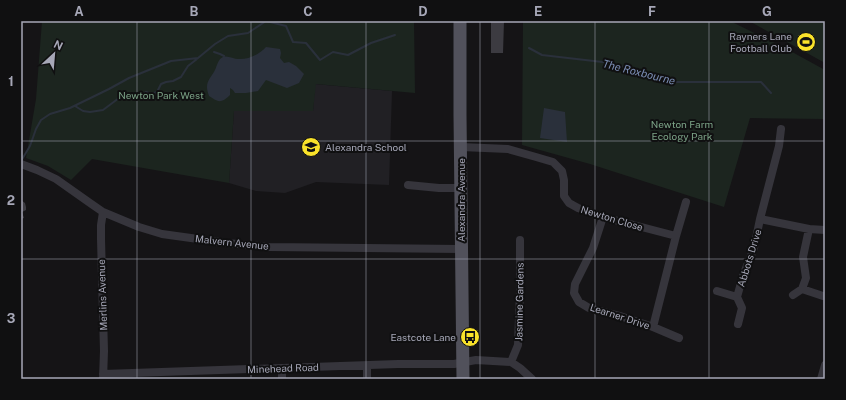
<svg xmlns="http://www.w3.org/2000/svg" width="846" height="400" viewBox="0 0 846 400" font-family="'Public Sans',sans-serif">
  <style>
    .built { fill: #212024 }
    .green { fill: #1c251f }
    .water { fill: #2a303b }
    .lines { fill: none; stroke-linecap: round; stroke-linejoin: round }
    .stream { stroke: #2a303b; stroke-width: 2 }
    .building { fill: #3c3b41 }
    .street { stroke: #36353c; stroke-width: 8 }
    .primary { stroke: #51515b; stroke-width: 13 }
    .grid { fill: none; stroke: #a6a7b7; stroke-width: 1; stroke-opacity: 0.55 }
    .labels { text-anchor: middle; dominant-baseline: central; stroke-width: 4; stroke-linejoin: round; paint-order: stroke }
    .poi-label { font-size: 10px; fill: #a6a7b7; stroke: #101011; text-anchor: end }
    .park-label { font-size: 10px; fill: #7ca387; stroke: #101011 }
    .street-label { font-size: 10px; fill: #a6a7b7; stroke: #101011 }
    .water-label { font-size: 11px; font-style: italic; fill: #7b8db4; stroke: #101011 }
    .neatline { fill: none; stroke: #a6a7b7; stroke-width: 1.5 }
    .grid-label { font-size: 13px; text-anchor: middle; font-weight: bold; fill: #a6a7b7 }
  </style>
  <rect width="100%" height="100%" fill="#151416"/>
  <path class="built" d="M 315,84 L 392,91 L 389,185 L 316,182 L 285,193 L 256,191 L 229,183 L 234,111 L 313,111 Z"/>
  <path class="green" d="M 42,21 L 414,21 L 415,93 L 316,84 L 313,111 L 234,111 L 229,183 L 92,159 L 71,180 L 48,166 L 26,158 L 36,99 Z
    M 523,21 L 730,21 L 783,47 L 825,70 L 825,119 L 750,118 L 724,207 L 590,164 L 522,145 Z
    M 749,21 L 825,21 L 825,63 Z"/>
  <path class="water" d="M 266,47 L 280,49 L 281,53 L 280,58 L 284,63 L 289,62 L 296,66 L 304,74 L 299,83 L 287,88 L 266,80 L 258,91 L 246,93 L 235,93 L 233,90 L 230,88 L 230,95 C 221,104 218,102 209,96 C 208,93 207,90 207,87 C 207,80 212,76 215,70 C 217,66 218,59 223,57 C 227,55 234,59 238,59 C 248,60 260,54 266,47 Z
    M 544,108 L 565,112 L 567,142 L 540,138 Z"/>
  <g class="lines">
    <path class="stream" d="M 529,48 L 542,55 L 611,63 L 671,82 L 761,82 L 771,93
      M 214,52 L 220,54 L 224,56
      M 75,106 L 83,111 L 90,112 L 103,110 L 119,98 C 131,98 135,99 146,92 L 151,94 L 157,92 L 161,84 L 166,82 L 173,81 L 181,77 L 188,66 L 197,59
      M 21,161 L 30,146 L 36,129 L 41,120 L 50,114 L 70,108 L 109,89 L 129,78 L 171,61 L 198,58 L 215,44 L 228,36 L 248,33 L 266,21 L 286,26 L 293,42 L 306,43 L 320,60 L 333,52 L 348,55 L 371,43 L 395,35"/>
  </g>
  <path class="building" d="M 491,21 L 504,21 L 503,53 L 491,53 Z
    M 21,200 L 25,203 L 26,207 L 26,210 L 22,212 L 24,218 L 21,219 Z"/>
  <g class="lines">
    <path class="street" d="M 781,129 L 779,146 L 760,219 L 809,229 L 825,230
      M 461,147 L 508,149 L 536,157 L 553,162 L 562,171 L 564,180 L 564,196 L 569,203 L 578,208 L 603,217 L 676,236
      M 21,164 L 37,170 L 56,179 L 90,203 L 103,212 L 139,227 L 162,234 L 227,243 L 269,247 L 461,249
      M 408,185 L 439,188 L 461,188
      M 603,217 L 593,248 L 575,284 L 574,293 L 579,302 L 589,308 L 620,316 L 653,327 L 679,338
      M 802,289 L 806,278 L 803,257 L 809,229
      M 717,291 L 737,297 L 743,276 L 754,248 L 760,219
      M 793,295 L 802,289 L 823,296
      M 737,297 L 742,308 L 738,324
      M 653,327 L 676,236 L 686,202
      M 511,362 L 518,345 L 520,292 L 520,240
      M 367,366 L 367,379
      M 282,368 L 282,379
      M 103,374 L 398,364 L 454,364 L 476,360 L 511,362 L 520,368 L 532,379
      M 103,379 L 104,351 L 101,239 L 101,225 L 103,212
      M 821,379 L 825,365"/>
    <path class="primary" d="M 460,21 L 460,115 L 463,379"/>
  </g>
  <path class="grid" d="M 137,21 L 137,379M 251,21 L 251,379M 366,21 L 366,379M 480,21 L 480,379M 595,21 L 595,379M 709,21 L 709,379M 21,141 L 825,141M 21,259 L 825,259"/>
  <defs>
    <symbol id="stadium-disc" viewBox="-11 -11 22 22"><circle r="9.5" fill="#f9e22a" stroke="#101011"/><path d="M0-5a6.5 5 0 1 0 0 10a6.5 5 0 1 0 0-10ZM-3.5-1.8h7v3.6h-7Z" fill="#111"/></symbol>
    <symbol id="school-disc" viewBox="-11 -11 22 22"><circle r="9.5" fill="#f9e22a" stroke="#101011"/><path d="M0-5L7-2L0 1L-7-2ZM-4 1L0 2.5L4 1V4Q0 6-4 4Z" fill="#111"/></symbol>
    <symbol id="bus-disc" viewBox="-11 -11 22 22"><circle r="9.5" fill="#f9e22a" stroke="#101011"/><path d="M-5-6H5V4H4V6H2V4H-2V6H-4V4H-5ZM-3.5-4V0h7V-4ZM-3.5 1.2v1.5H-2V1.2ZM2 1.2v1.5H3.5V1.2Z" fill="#111"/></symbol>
  </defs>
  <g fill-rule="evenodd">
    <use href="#stadium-disc" x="795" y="31" width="22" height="22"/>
    <use href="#school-disc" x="300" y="136" width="22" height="22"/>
    <use href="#bus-disc" x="459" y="326" width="22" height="22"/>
  </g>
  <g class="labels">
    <g class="poi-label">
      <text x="792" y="36">Rayners Lane<tspan x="792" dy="12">Football Club</tspan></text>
      <text x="325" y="147" text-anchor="start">Alexandra School</text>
      <text x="456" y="337">Eastcote Lane</text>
    </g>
    <g class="park-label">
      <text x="161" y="95">Newton Park West</text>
      <text x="682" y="124">Newton Farm<tspan x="682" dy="12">Ecology Park</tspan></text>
    </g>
    <g class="street-label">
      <text transform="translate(461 200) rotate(-90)">Alexandra Avenue</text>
      <text transform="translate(612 218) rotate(17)">Newton Close</text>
      <text transform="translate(232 242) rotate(6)">Malvern Avenue</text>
      <text transform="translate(749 258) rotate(-73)">Abbots Drive</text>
      <text transform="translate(102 295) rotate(-92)">Merlins Avenue</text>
      <text transform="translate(519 302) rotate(-89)">Jasmine Gardens</text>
      <text transform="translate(620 316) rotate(18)">Learner Drive</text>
      <text transform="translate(283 368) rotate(-2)">Minehead Road</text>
    </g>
    <g class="water-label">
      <text transform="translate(639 72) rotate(14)">The Roxbourne</text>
    </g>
  </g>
  <rect width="846" height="400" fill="none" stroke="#101011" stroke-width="44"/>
  <g transform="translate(54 54) rotate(26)" stroke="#101011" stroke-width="3" paint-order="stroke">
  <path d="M0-3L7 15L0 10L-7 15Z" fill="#a6a7b7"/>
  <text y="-6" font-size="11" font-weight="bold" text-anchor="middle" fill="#a6a7b7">N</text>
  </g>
  <rect x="22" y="22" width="802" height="356" class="neatline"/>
  <g class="grid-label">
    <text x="79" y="16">A</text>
    <text x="194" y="16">B</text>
    <text x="308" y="16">C</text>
    <text x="423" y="16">D</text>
    <text x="538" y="16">E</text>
    <text x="652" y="16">F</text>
    <text x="767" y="16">G</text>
    <text x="11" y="86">1</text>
    <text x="11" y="205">2</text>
    <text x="11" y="323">3</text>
  </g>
</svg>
